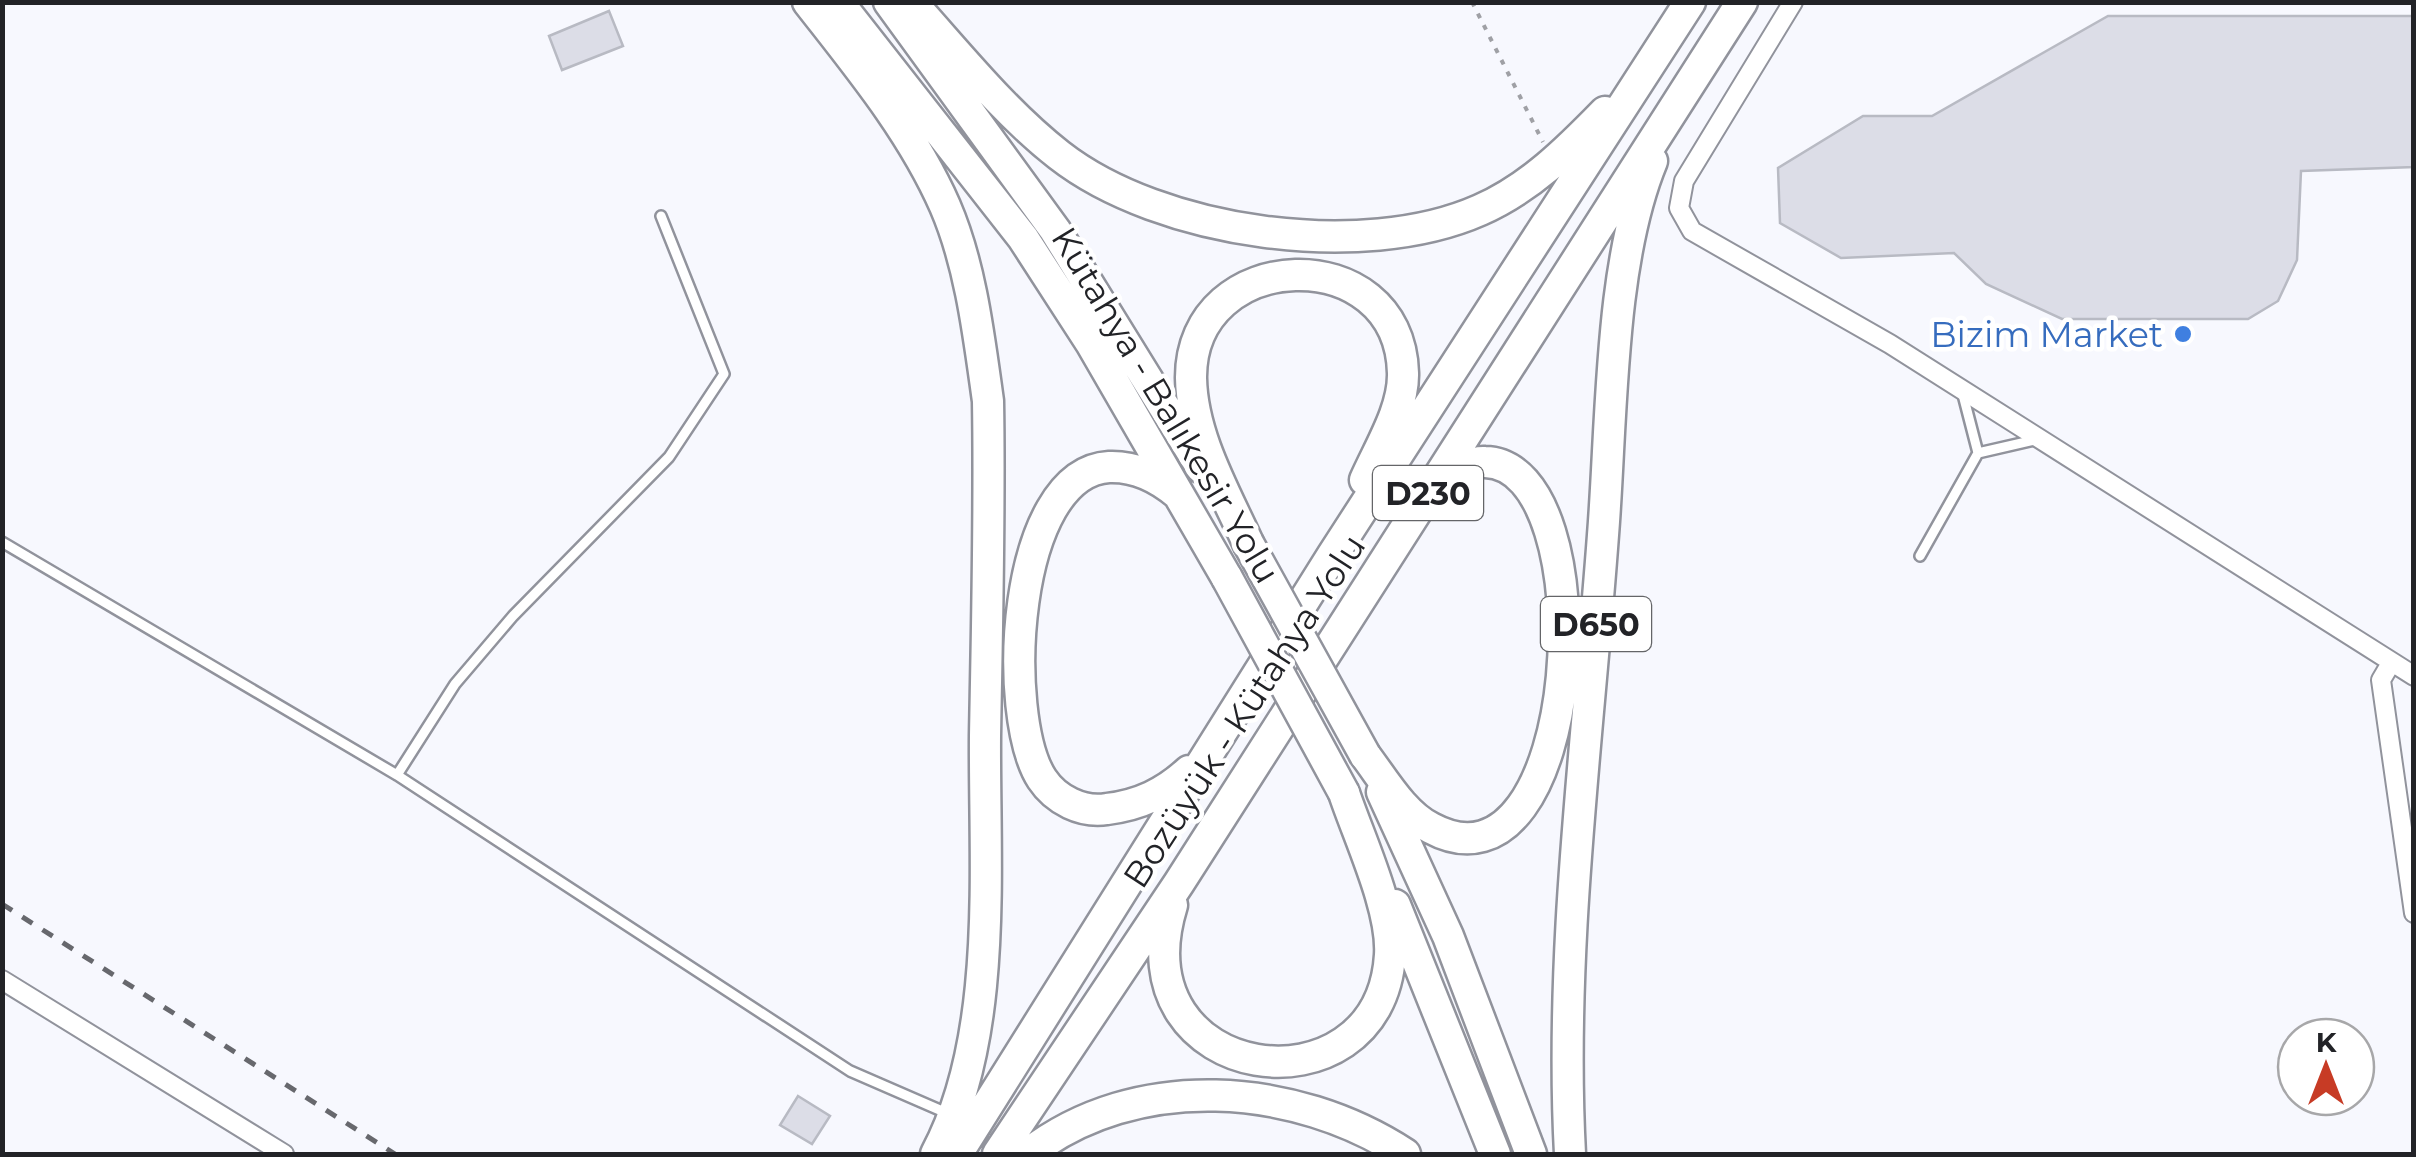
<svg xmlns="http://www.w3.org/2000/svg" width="2416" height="1157" viewBox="0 0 2416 1157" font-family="Montserrat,sans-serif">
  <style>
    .building { fill: #dcdde7; stroke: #b8bac3; stroke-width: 2.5 }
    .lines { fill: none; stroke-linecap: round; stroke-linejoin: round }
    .service-casing { stroke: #91939c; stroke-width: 14 }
    .minor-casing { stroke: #91939c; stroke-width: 22 }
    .trunk-casing { stroke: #91939c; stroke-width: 35 }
    .path { stroke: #9fa0a5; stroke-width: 4; stroke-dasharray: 5 8; stroke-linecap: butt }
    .service { stroke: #fff; stroke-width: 9 }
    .minor { stroke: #fff; stroke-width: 18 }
    .trunk { stroke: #fff; stroke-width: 30 }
    .rail { stroke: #67686d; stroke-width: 5; stroke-dasharray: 12 12; stroke-linecap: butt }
    .trunk-bridge-casing { stroke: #91939c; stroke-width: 35; stroke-linecap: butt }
    .trunk-bridge { stroke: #fff; stroke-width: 30 }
    .shop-dot { fill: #3f7fe0; stroke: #fff; stroke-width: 4 }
    .labels { text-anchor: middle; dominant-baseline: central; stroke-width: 9; stroke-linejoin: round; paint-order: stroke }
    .shield { fill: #fff; stroke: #646568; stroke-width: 2.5 }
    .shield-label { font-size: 32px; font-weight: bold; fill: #222327 }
    .shop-label { font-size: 35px; fill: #366cbe; stroke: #fff; text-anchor: end }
    .street-label { font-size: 35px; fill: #222327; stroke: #fff }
  </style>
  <rect width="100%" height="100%" fill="#f7f8fe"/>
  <path class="building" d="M 609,11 L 623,46 L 562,70 L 549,36 Z
    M 2108,16 L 2414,16 L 2414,167 L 2301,171 L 2297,260 L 2278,301 L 2248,319 L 2062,319 L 1986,284 L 1954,253 L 1841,258 L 1780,223 L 1778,168 L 1863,116 L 1932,116 Z
    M 798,1096 L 830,1116 L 812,1144 L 780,1125 Z"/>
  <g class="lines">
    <defs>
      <path id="service" d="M 1978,453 L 2039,439
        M 2,542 L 397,775 L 850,1071 L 949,1114
        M 1920,556 L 1978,453 L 1962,391
        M 397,775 L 455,684 L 513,616 L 669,457 L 724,374 L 661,216"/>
      <path id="minor" d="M 1793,2 L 1684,181 L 1679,208 L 1692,231 L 1890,344 L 2414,676
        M 2391,663 L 2381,680 L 2414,913
        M 2,980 L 284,1154"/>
      <path id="trunk" d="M 808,2 C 858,66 912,131 945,206 C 971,266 979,337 988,401 C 990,512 987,624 985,736 C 984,867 999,1036 936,1154
        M 838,2 L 1023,238 L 1091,343 L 1227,578
        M 889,2 L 1055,230 L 1202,468
        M 911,2 C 958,54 1004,112 1059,155 C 1160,234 1363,262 1480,210 C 1530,188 1568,150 1605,112
        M 1178,494 C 1158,477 1136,466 1109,467 C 1011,473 1001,716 1042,779 C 1056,800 1082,813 1107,809 C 1140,805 1165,793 1189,771
        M 1248,543 C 1225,492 1192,436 1191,378 C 1190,245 1400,238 1403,373 C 1404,409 1379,448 1365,480
        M 1365,755 C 1384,780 1403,814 1431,828 C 1585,911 1608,464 1485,462 C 1468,461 1451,475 1437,483
        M 1382,792 L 1448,936 L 1531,1154
        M 1172,905 C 1116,1086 1380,1120 1390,955 C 1393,909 1359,838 1344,793
        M 1395,905 L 1495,1154
        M 957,1154 L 1332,556 L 1690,2
        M 998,1154 L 1179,883 L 1742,2
        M 1028,1154 C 1136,1070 1295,1082 1405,1154
        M 1570,1154 C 1559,949 1588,740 1603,535 C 1612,422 1609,265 1652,161"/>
    </defs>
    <use href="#service" class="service-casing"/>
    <use href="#minor" class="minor-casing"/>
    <use href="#trunk" class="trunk-casing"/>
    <path class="path" d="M 1472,2 L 1543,142"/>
    <use href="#service" class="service"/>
    <use href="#minor" class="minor"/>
    <use href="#trunk" class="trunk"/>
    <path class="rail" d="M 2,904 L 395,1154"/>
    <defs>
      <path id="trunk-bridge" d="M 1248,543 L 1365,755
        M 1227,578 L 1344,793"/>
    </defs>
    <use href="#trunk-bridge" class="trunk-bridge-casing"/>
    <use href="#trunk-bridge" class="trunk-bridge"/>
  </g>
  <circle class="shop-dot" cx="2183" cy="334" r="10"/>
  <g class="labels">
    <g class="shield">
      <rect x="1373" y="466" width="110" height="54" rx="8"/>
      <rect x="1541" y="597" width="110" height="54" rx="8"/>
    </g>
    <g class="shield-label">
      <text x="1428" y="493">D230</text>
      <text x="1596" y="624">D650</text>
    </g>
    <g class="shop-label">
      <text x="2163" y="334">Bizim Market</text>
    </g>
    <g class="street-label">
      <text transform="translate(1166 405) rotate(59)">Kütahya - Balıkesir Yolu</text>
      <text transform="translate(1244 711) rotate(-57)">Bozüyük - Kütahya Yolu</text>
    </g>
  </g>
  <rect width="2416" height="1157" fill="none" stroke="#222327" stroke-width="10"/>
  <g transform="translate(2326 1067)"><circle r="48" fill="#ffffff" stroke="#a7a7a9" stroke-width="2.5"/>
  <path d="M0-8L18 38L0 25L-18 38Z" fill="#c73b25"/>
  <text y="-15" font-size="28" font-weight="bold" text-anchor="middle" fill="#222327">K</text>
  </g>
</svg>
